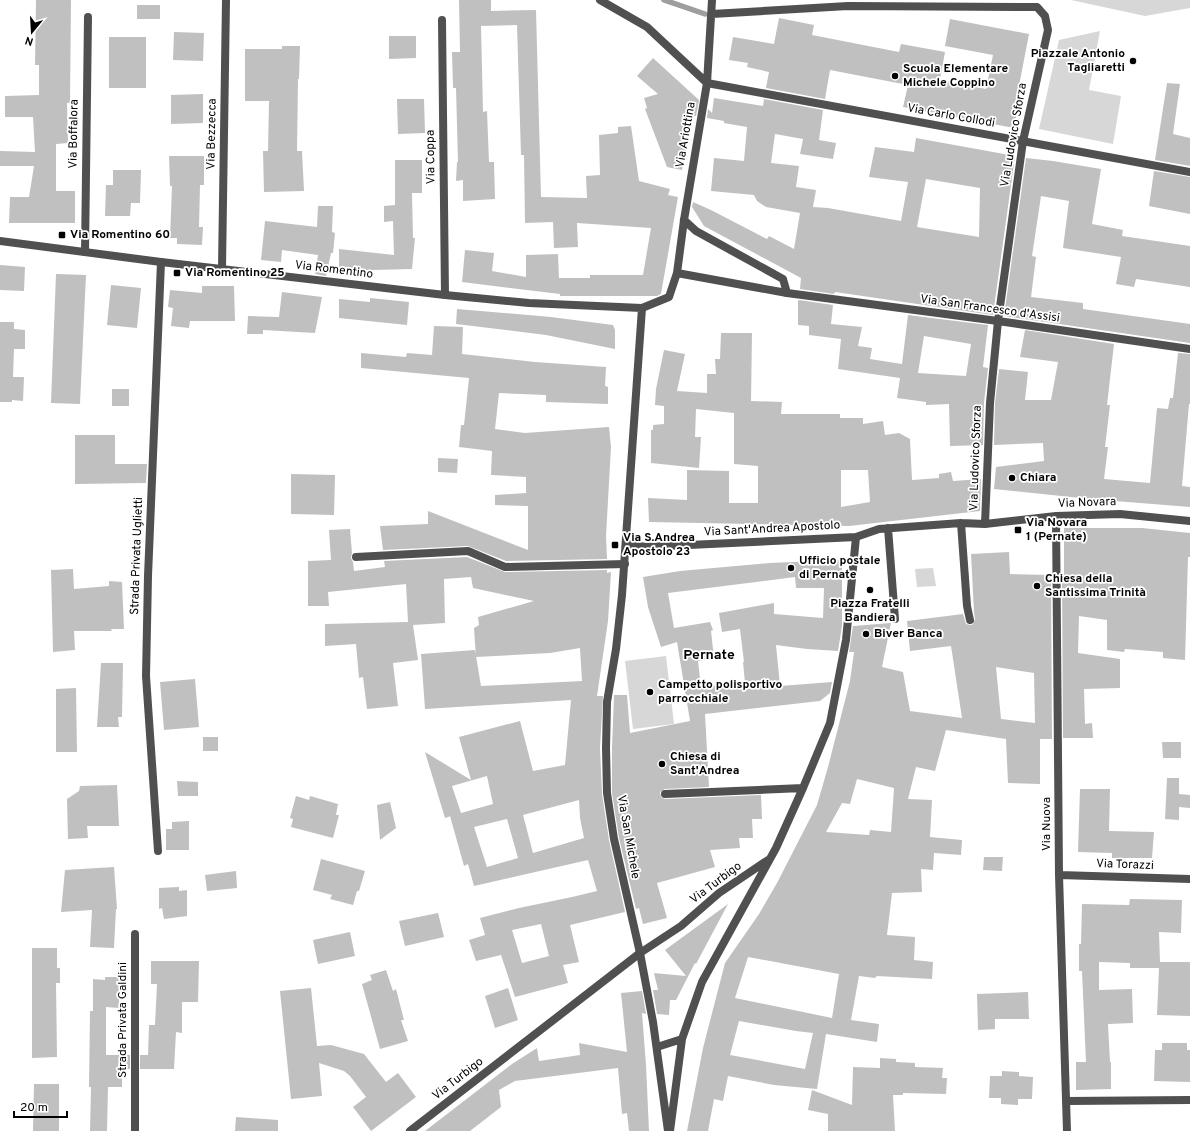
<svg xmlns="http://www.w3.org/2000/svg" width="1190" height="1131" viewBox="0 0 1190 1131" font-family="Overpass,sans-serif">
  <style>
    .green { fill: #d7d7d7 }
    .lines { fill: none; stroke-linecap: round; stroke-linejoin: round }
    .stream { stroke: #9e9e9e; stroke-width: 5.5 }
    .building { fill: #c0c0c0; fill-rule: evenodd }
    .pedestrian { stroke: #505050; stroke-width: 8 }
    .minor { stroke: #505050; stroke-width: 8 }
    .tertiary { stroke: #505050; stroke-width: 8 }
    .poi-dot { fill: #000; stroke: #fff; stroke-width: 1.5 }
    .labels { text-anchor: middle; dominant-baseline: central; stroke-width: 3.5; stroke-linejoin: round; paint-order: stroke }
    .poi-label { font-size: 12px; font-weight: bold; fill: #000; stroke: #fff; text-anchor: start }
    .street-label { font-size: 12px; fill: #000; stroke: #fff }
    .quarter-label { font-size: 14px; font-weight: bold; fill: #000; stroke: #fff }
  </style>
  <rect width="100%" height="100%" fill="#fff"/>
  <path class="green" d="M 1071,0 L 1190,0 L 1190,8 L 1145,16 Z
    M 1100,31 L 1089,90 L 1121,96 L 1113,144 L 1039,129 L 1059,40 Z
    M 933,568 L 936,586 L 917,587 L 915,569 Z
    M 666,656 L 674,724 L 633,729 L 625,661 Z"/>
  <g class="lines">
    <path class="stream" d="M 664,0 L 705,14"/>
  </g>
  <path class="building" d="M 36,0 L 71,0 L 70,103 L 67,103 L 68,143 L 56,144 L 56,191 L 75,191 L 75,223 L 9,223 L 10,197 L 29,197 L 34,166 L 0,166 L 0,151 L 35,152 L 33,117 L 5,117 L 5,96 L 39,95 L 39,65 L 35,65 Z
    M 459,0 L 491,0 L 491,11 L 536,10 L 541,197 L 587,198 L 586,176 L 600,175 L 599,135 L 618,133 L 618,127 L 631,126 L 639,181 L 670,189 L 668,195 L 678,197 L 661,294 L 657,296 L 560,296 L 560,294 L 462,282 L 465,250 L 494,253 L 492,271 L 526,277 L 526,255 L 558,254 L 559,278 L 590,278 L 590,275 L 643,275 L 651,228 L 577,223 L 578,247 L 554,248 L 553,222 L 525,223 L 524,155 L 521,155 L 517,25 L 481,26 L 483,112 L 487,111 L 489,162 L 494,162 L 495,199 L 463,201 L 463,180 L 456,181 L 457,162 L 458,162 L 456,88 L 453,88 L 452,52 L 460,52 Z
    M 137,5 L 160,5 L 160,19 L 137,19 Z
    M 779,18 L 814,25 L 812,35 L 899,52 L 901,44 L 945,52 L 940,80 L 986,89 L 993,55 L 945,46 L 950,19 L 1029,34 L 1018,91 L 1021,91 L 1014,128 L 903,107 L 908,85 L 830,70 L 825,99 L 766,88 L 769,72 L 747,67 L 748,63 L 729,60 L 733,37 L 774,44 Z
    M 174,32 L 204,33 L 203,61 L 173,60 Z
    M 389,36 L 416,36 L 416,58 L 389,59 Z
    M 109,37 L 146,37 L 146,88 L 109,88 Z
    M 282,46 L 300,46 L 299,79 L 298,79 L 297,151 L 302,151 L 304,191 L 264,192 L 263,151 L 268,151 L 269,101 L 245,101 L 245,49 L 282,49 Z
    M 653,58 L 699,100 L 696,116 L 692,116 L 682,170 L 667,167 L 645,109 L 647,108 L 644,98 L 658,94 L 637,76 Z
    M 1167,83 L 1180,84 L 1173,134 L 1190,138 L 1190,166 L 1155,160 Z
    M 203,94 L 203,123 L 171,124 L 171,95 Z
    M 714,98 L 763,106 L 764,99 L 823,110 L 819,140 L 836,143 L 833,159 L 800,154 L 803,139 L 775,134 L 771,163 L 799,166 L 796,187 L 816,190 L 813,207 L 828,208 L 901,221 L 908,182 L 869,177 L 875,147 L 914,152 L 916,138 L 1015,156 L 993,315 L 835,292 L 834,294 L 800,289 L 801,278 L 704,226 L 692,207 L 693,202 L 711,210 L 767,239 L 769,236 L 794,249 L 800,213 L 766,207 L 757,201 L 754,195 L 711,191 L 714,158 L 744,161 L 747,127 L 724,123 L 724,121 L 707,118 L 708,109 L 712,113 ZM 926,179 L 980,188 L 979,237 L 917,227 Z
    M 397,99 L 424,99 L 425,133 L 398,134 Z
    M 169,156 L 204,156 L 204,185 L 200,185 L 199,227 L 203,227 L 202,245 L 177,244 L 177,238 L 170,238 L 172,186 L 170,186 Z
    M 1026,158 L 1053,161 L 1101,169 L 1092,224 L 1123,230 L 1122,236 L 1190,246 L 1190,287 L 1136,279 L 1134,287 L 1116,284 L 1121,257 L 1063,248 L 1069,201 L 1041,196 L 1032,256 L 1036,257 L 1031,297 L 1083,303 L 1083,309 L 1190,324 L 1190,343 L 1004,316 Z
    M 395,160 L 422,160 L 422,193 L 412,193 L 413,238 L 415,238 L 412,269 L 372,270 L 372,272 L 339,268 L 339,249 L 394,255 L 393,221 L 384,222 L 384,206 L 395,205 Z
    M 113,170 L 141,170 L 140,203 L 131,203 L 130,216 L 105,216 L 106,185 L 113,185 Z
    M 1154,171 L 1190,177 L 1190,214 L 1149,206 Z
    M 318,206 L 333,206 L 332,232 L 335,233 L 333,253 L 331,253 L 326,276 L 315,274 L 318,255 L 282,250 L 281,262 L 261,260 L 265,221 L 317,227 Z
    M 0,265 L 25,267 L 24,291 L 0,290 Z
    M 56,274 L 86,275 L 80,404 L 51,403 Z
    M 111,285 L 141,288 L 137,328 L 107,325 Z
    M 202,286 L 234,286 L 235,321 L 190,321 L 189,328 L 171,326 L 173,308 L 168,307 L 170,290 L 202,293 Z
    M 282,292 L 322,297 L 315,333 L 263,330 L 263,334 L 247,334 L 248,316 L 279,317 Z
    M 370,298 L 409,302 L 407,325 L 339,318 L 339,299 L 370,302 Z
    M 799,300 L 833,305 L 831,324 L 862,327 L 858,346 L 872,348 L 870,359 L 902,364 L 908,315 L 988,325 L 983,367 L 988,368 L 984,403 L 983,445 L 950,446 L 949,404 L 926,405 L 926,402 L 897,398 L 900,378 L 838,369 L 841,339 L 809,335 L 809,326 L 798,325 L 798,301 ZM 924,336 L 971,344 L 966,376 L 918,373 Z
    M 457,309 L 551,317 L 613,325 L 615,330 L 615,349 L 546,335 L 456,324 Z
    M 0,322 L 14,322 L 14,329 L 25,330 L 25,349 L 14,349 L 13,377 L 24,377 L 23,401 L 12,400 L 12,402 L 0,402 Z
    M 434,326 L 463,327 L 462,354 L 535,362 L 606,367 L 605,386 L 608,387 L 608,404 L 546,402 L 546,395 L 499,393 L 495,429 L 525,433 L 609,427 L 611,447 L 606,536 L 607,559 L 506,561 L 468,546 L 383,550 L 380,526 L 428,524 L 428,511 L 528,550 L 528,506 L 495,505 L 495,495 L 526,493 L 526,477 L 491,475 L 492,451 L 459,447 L 461,425 L 464,425 L 469,378 L 361,368 L 361,353 L 406,357 L 407,353 L 432,355 Z
    M 1025,330 L 1114,344 L 1107,405 L 1110,405 L 1105,447 L 1108,447 L 1104,479 L 1150,483 L 1157,408 L 1168,409 L 1170,398 L 1173,398 L 1178,353 L 1190,354 L 1190,404 L 1189,404 L 1182,486 L 1190,487 L 1190,507 L 1090,499 L 994,489 L 996,467 L 1044,461 L 1043,443 L 994,445 L 995,403 L 999,369 L 1028,372 L 1025,400 L 1051,400 L 1058,362 L 1020,357 Z
    M 721,333 L 752,333 L 751,401 L 782,402 L 781,414 L 840,414 L 840,418 L 863,418 L 863,424 L 883,421 L 885,435 L 899,433 L 910,439 L 912,480 L 939,478 L 939,474 L 951,472 L 953,481 L 981,479 L 980,511 L 849,526 L 649,522 L 648,498 L 687,500 L 687,470 L 729,471 L 729,503 L 758,503 L 758,466 L 734,464 L 734,413 L 696,409 L 695,437 L 701,437 L 699,468 L 651,463 L 651,430 L 653,430 L 653,425 L 664,424 L 664,406 L 655,405 L 656,389 L 664,350 L 685,354 L 677,391 L 707,393 L 707,374 L 716,374 L 715,359 L 720,359 ZM 841,470 L 868,470 L 870,502 L 841,507 Z
    M 112,389 L 129,389 L 129,406 L 112,406 Z
    M 75,435 L 115,435 L 115,464 L 147,464 L 146,483 L 75,484 Z
    M 438,458 L 458,459 L 457,473 L 438,472 Z
    M 291,474 L 335,475 L 334,515 L 291,514 Z
    M 1064,528 L 1142,528 L 1190,533 L 1190,557 L 1188,557 L 1185,660 L 1163,658 L 1163,652 L 1125,649 L 1124,652 L 1107,650 L 1107,620 L 1079,616 L 1078,653 L 1120,659 L 1120,688 L 1084,689 L 1085,724 L 1092,723 L 1093,738 L 1063,738 L 1062,575 L 1064,575 Z
    M 350,529 L 352,553 L 351,558 L 353,562 L 354,571 L 385,567 L 384,561 L 467,557 L 505,572 L 607,570 L 607,573 L 611,572 L 608,621 L 597,696 L 603,696 L 600,748 L 602,794 L 609,840 L 625,912 L 570,925 L 579,962 L 563,965 L 568,983 L 515,997 L 501,955 L 476,961 L 469,940 L 485,935 L 480,918 L 519,908 L 572,897 L 597,891 L 588,860 L 474,886 L 468,864 L 464,866 L 450,816 L 451,816 L 445,818 L 425,752 L 471,780 L 459,737 L 520,721 L 533,771 L 565,765 L 571,700 L 425,709 L 421,654 L 475,650 L 481,686 L 582,681 L 580,648 L 550,653 L 476,657 L 474,628 L 479,625 L 478,617 L 534,601 L 473,588 L 471,577 L 444,579 L 445,623 L 413,625 L 418,660 L 393,663 L 398,706 L 367,709 L 363,677 L 359,678 L 356,644 L 325,646 L 325,624 L 408,622 L 406,584 L 328,592 L 329,606 L 308,606 L 308,561 L 331,560 L 329,530 ZM 487,776 L 493,804 L 461,813 L 452,786 ZM 579,800 L 580,818 L 584,838 L 533,853 L 523,815 ZM 507,819 L 518,858 L 487,867 L 474,827 ZM 541,924 L 549,956 L 522,963 L 512,930 Z
    M 1009,552 L 1010,574 L 1051,575 L 1052,739 L 1040,739 L 1040,784 L 1008,783 L 1006,739 L 946,730 L 935,771 L 916,767 L 908,799 L 932,800 L 930,837 L 962,840 L 961,855 L 934,853 L 933,870 L 921,869 L 922,892 L 892,893 L 887,935 L 915,937 L 914,960 L 933,962 L 932,979 L 877,976 L 875,978 L 859,976 L 851,1020 L 879,1024 L 877,1042 L 826,1034 L 817,1089 L 774,1085 L 728,1076 L 723,1101 L 714,1099 L 708,1131 L 687,1131 L 703,1048 L 725,963 L 759,914 L 777,883 L 817,805 L 828,767 L 850,681 L 854,652 L 849,652 L 853,626 L 891,623 L 882,667 L 903,672 L 910,711 L 962,718 L 951,646 L 910,651 L 907,621 L 963,614 L 966,624 L 971,625 L 973,624 L 975,619 L 974,612 L 971,554 ZM 996,667 L 1034,673 L 1035,723 L 1001,719 ZM 857,779 L 894,788 L 891,832 L 870,830 L 869,835 L 826,832 L 842,803 L 850,804 ZM 748,957 L 839,974 L 832,1018 L 735,998 ZM 739,1021 L 796,1031 L 813,1033 L 805,1069 L 730,1055 Z
    M 842,560 L 842,626 L 838,651 L 807,649 L 776,645 L 780,686 L 832,682 L 830,693 L 820,701 L 705,714 L 709,787 L 665,789 L 660,792 L 661,797 L 665,799 L 761,795 L 762,819 L 752,819 L 753,838 L 739,838 L 740,848 L 710,850 L 715,867 L 657,883 L 667,918 L 643,924 L 639,908 L 636,909 L 619,838 L 612,793 L 612,748 L 614,695 L 627,695 L 630,733 L 690,721 L 677,642 L 661,647 L 648,607 L 643,577 L 680,571 L 769,563 ZM 795,577 L 796,588 L 824,588 L 823,618 L 774,614 L 774,603 L 719,613 L 722,632 L 740,629 L 744,662 L 743,662 L 745,683 L 701,687 L 698,661 L 714,658 L 711,631 L 713,630 L 710,622 L 674,628 L 668,593 Z
    M 73,569 L 74,589 L 109,586 L 109,581 L 122,582 L 124,629 L 111,629 L 112,631 L 74,631 L 75,650 L 53,652 L 51,570 Z
    M 101,663 L 123,663 L 122,717 L 118,717 L 119,727 L 97,727 Z
    M 195,679 L 199,727 L 164,730 L 160,682 Z
    M 76,688 L 77,752 L 56,752 L 56,689 Z
    M 203,737 L 218,737 L 218,751 L 203,751 Z
    M 1162,742 L 1181,742 L 1181,758 L 1163,758 Z
    M 1167,778 L 1179,778 L 1179,794 L 1190,795 L 1190,808 L 1179,807 L 1179,820 L 1165,819 Z
    M 177,781 L 198,782 L 198,796 L 178,796 Z
    M 117,785 L 119,826 L 87,826 L 88,838 L 68,839 L 67,799 L 79,791 L 80,786 Z
    M 1080,789 L 1110,789 L 1109,831 L 1154,832 L 1152,858 L 1112,858 L 1112,853 L 1078,852 Z
    M 296,796 L 309,800 L 310,796 L 338,804 L 336,815 L 339,815 L 333,838 L 291,827 L 293,819 L 290,818 Z
    M 390,802 L 396,828 L 380,840 L 377,805 Z
    M 189,821 L 189,850 L 166,850 L 166,829 L 172,829 L 172,822 Z
    M 984,857 L 1003,857 L 1002,871 L 983,870 Z
    M 321,859 L 365,871 L 359,891 L 357,891 L 353,905 L 330,899 L 332,895 L 313,890 Z
    M 114,867 L 117,909 L 116,909 L 114,948 L 90,947 L 92,910 L 61,912 L 65,870 Z
    M 236,871 L 237,888 L 207,891 L 205,875 Z
    M 179,887 L 179,891 L 187,890 L 187,916 L 164,919 L 162,908 L 159,909 L 159,888 Z
    M 1130,899 L 1182,900 L 1181,933 L 1159,932 L 1160,962 L 1190,962 L 1190,1016 L 1157,1015 L 1159,968 L 1130,968 L 1130,963 L 1099,962 L 1099,990 L 1132,989 L 1133,1023 L 1108,1024 L 1110,1062 L 1111,1062 L 1111,1089 L 1076,1090 L 1076,1062 L 1086,1062 L 1082,971 L 1079,971 L 1079,944 L 1081,944 L 1082,904 L 1129,905 Z
    M 728,904 L 696,964 L 695,963 L 676,1000 L 670,1000 L 669,1015 L 657,1014 L 653,990 L 658,990 L 654,973 L 686,976 L 665,950 Z
    M 438,913 L 444,937 L 405,946 L 399,921 Z
    M 350,932 L 355,956 L 318,964 L 313,940 Z
    M 32,948 L 57,948 L 57,968 L 60,968 L 60,983 L 56,983 L 57,1057 L 32,1058 Z
    M 151,961 L 199,961 L 198,1002 L 182,1002 L 182,1033 L 176,1032 L 174,1069 L 140,1069 L 140,1055 L 148,1055 L 149,1025 L 155,1025 L 157,984 L 151,984 Z
    M 386,970 L 393,991 L 396,989 L 404,1020 L 401,1020 L 408,1041 L 380,1049 L 362,984 L 372,980 L 370,975 Z
    M 105,977 L 119,977 L 119,1008 L 106,1007 L 106,1055 L 130,1055 L 130,1069 L 122,1069 L 122,1087 L 108,1087 L 107,1131 L 90,1131 L 91,1087 L 89,1087 L 90,1011 L 93,1011 L 93,979 L 105,980 Z
    M 311,988 L 317,1046 L 331,1045 L 364,1054 L 386,1082 L 398,1073 L 416,1097 L 371,1131 L 353,1107 L 366,1097 L 350,1076 L 344,1071 L 319,1063 L 322,1096 L 291,1099 L 280,991 Z
    M 508,988 L 518,1020 L 495,1028 L 485,996 Z
    M 642,991 L 646,1014 L 642,1013 L 646,1065 L 649,1131 L 629,1131 L 627,1113 L 622,1114 L 618,1068 L 515,1081 L 499,1090 L 501,1107 L 470,1131 L 425,1131 L 512,1064 L 537,1048 L 539,1061 L 580,1055 L 579,1043 L 627,1052 L 621,993 Z
    M 1028,992 L 1029,1019 L 995,1019 L 995,1029 L 978,1030 L 977,994 Z
    M 1162,1043 L 1187,1043 L 1187,1050 L 1190,1050 L 1190,1082 L 1154,1081 L 1155,1050 L 1162,1050 Z
    M 880,1058 L 896,1059 L 896,1062 L 915,1063 L 915,1067 L 943,1068 L 942,1078 L 947,1078 L 946,1094 L 903,1093 L 903,1095 L 893,1095 L 895,1131 L 828,1131 L 828,1114 L 808,1110 L 812,1090 L 852,1105 L 853,1067 L 880,1068 Z
    M 1002,1071 L 1019,1072 L 1019,1076 L 1033,1077 L 1032,1099 L 1018,1099 L 1018,1105 L 1001,1104 L 1001,1098 L 989,1098 L 990,1076 L 1002,1076 Z
    M 34,1084 L 59,1084 L 59,1131 L 33,1131 Z
    M 236,1117 L 278,1120 L 278,1131 L 235,1131 Z"/>
  <g class="lines">
    <path class="pedestrian" d="M 684,220 L 696,231 L 783,279 L 787,293"/>
    <path class="minor" d="M 600,0 L 647,27 L 707,83
      M 712,14 L 848,6 L 1037,7 L 1045,16 L 1048,30 L 1023,141 L 998,321 L 990,403 L 985,524
      M 442,20 L 445,295
      M 707,83 L 1190,172
      M 85,252 L 88,17
      M 222,268 L 226,0
      M 677,273 L 787,293 L 998,321 L 1190,349
      M 642,308 L 669,297 L 677,273 L 684,220 L 707,83 L 712,0
      M 1056,516 L 1059,875 L 1067,1131
      M 961,523 L 967,606 L 970,620
      M 888,528 L 895,619
      M 626,544 L 646,547 L 856,537 L 879,529 L 961,523 L 985,524 L 1056,516 L 1120,514 L 1190,521
      M 356,557 L 468,551 L 505,567 L 625,564
      M 665,794 L 803,788
      M 158,851 L 146,676 L 148,576 L 161,262
      M 1059,875 L 1190,879
      M 657,1047 L 682,1039
      M 1067,1101 L 1190,1100
      M 135,1131 L 135,934
      M 410,1131 L 640,953 L 681,926 L 719,893 L 768,860
      M 670,1131 L 682,1039 L 702,982 L 776,848 L 803,788 L 830,723 L 846,640 L 856,537"/>
    <path class="tertiary" d="M 0,241 L 161,262 L 445,295 L 529,303 L 642,308 L 622,595 L 616,649 L 607,702 L 606,748 L 607,793 L 614,839 L 640,953 L 653,1022 L 668,1131"/>
  </g>
  <g class="poi-dot">
    <circle cx="1133" cy="61" r="4"/>
    <circle cx="895" cy="76" r="4"/>
    <rect x="58" y="231" width="8" height="8" rx="2"/>
    <rect x="173" y="269" width="8" height="8" rx="2"/>
    <circle cx="1012" cy="478" r="4"/>
    <rect x="1014" y="526" width="8" height="8" rx="2"/>
    <rect x="611" y="541" width="8" height="8" rx="2"/>
    <circle cx="791" cy="568" r="4"/>
    <circle cx="1037" cy="586" r="4"/>
    <circle cx="870" cy="590" r="4"/>
    <circle cx="866" cy="634" r="4"/>
    <circle cx="650" cy="692" r="4"/>
    <circle cx="662" cy="764" r="4"/>
  </g>
  <g class="labels">
    <g class="poi-label">
      <text x="1125" y="54" text-anchor="end">Piazzale Antonio<tspan x="1125" dy="14">Tagliaretti</tspan></text>
      <text x="903" y="69">Scuola Elementare<tspan x="903" dy="14">Michele Coppino</tspan></text>
      <text x="70" y="235">Via Romentino 60</text>
      <text x="185" y="273">Via Romentino 25</text>
      <text x="1020" y="478">Chiara</text>
      <text x="1026" y="523">Via Novara<tspan x="1026" dy="14">1 (Pernate)</tspan></text>
      <text x="623" y="538">Via S.Andrea<tspan x="623" dy="14">Apostolo 23</tspan></text>
      <text x="799" y="561">Ufficio postale<tspan x="799" dy="14">di Pernate</tspan></text>
      <text x="1045" y="579">Chiesa della<tspan x="1045" dy="14">Santissima Trinità</tspan></text>
      <text x="870" y="604" text-anchor="middle">Piazza Fratelli<tspan x="870" dy="14">Bandiera</tspan></text>
      <text x="874" y="634">Biver Banca</text>
      <text x="658" y="685">Campetto polisportivo<tspan x="658" dy="14">parrocchiale</tspan></text>
      <text x="670" y="757">Chiesa di<tspan x="670" dy="14">Sant'Andrea</tspan></text>
    </g>
    <g class="street-label">
      <text transform="translate(951 116) rotate(10)">Via Carlo Collodi</text>
      <text transform="translate(74 134) rotate(-89)">Via Boffalora</text>
      <text transform="translate(212 134) rotate(-89)">Via Bezzecca</text>
      <text transform="translate(686 135) rotate(-80)">Via Ariottina</text>
      <text transform="translate(1014 135) rotate(-80)">Via Ludovico Sforza</text>
      <text transform="translate(431 157) rotate(-91)">Via Coppa</text>
      <text transform="translate(334 270) rotate(7)">Via Romentino</text>
      <text transform="translate(990 309) rotate(8)">Via San Francesco d'Assisi</text>
      <text transform="translate(976 458) rotate(-88)">Via Ludovico Sforza</text>
      <text transform="translate(1087 503) rotate(-2)">Via Novara</text>
      <text transform="translate(772 529) rotate(-3)">Via Sant'Andrea Apostolo</text>
      <text transform="translate(137 556) rotate(-88)">Strada Privata Uglietti</text>
      <text transform="translate(1047 824) rotate(-90)">Via Nuova</text>
      <text transform="translate(628 837) rotate(80)">Via San Michele</text>
      <text transform="translate(1125 865) rotate(2)">Via Torazzi</text>
      <text transform="translate(716 883) rotate(-37)">Via Turbigo</text>
      <text transform="translate(123 1020) rotate(-90)">Strada Privata Galdini</text>
      <text transform="translate(458 1079) rotate(-38)">Via Turbigo</text>
    </g>
    <g class="quarter-label">
      <text x="709" y="655">Pernate</text>
    </g>
  </g>
  <g transform="translate(32 32) rotate(198)" stroke="#ffffff" stroke-width="3" paint-order="stroke">
  <path d="M0-3L7 15L0 10L-7 15Z" fill="#000000"/>
  <text y="-6" font-size="11" font-weight="bold" text-anchor="middle" fill="#000000">N</text>
  </g>
  <path d="M14 1111v6h53v-6" fill="none" stroke="#000000" stroke-width="2"/>
  <text x="20" y="1111" font-size="12" fill="#000000" stroke="#ffffff" stroke-width="3" paint-order="stroke">20 m</text>
</svg>
